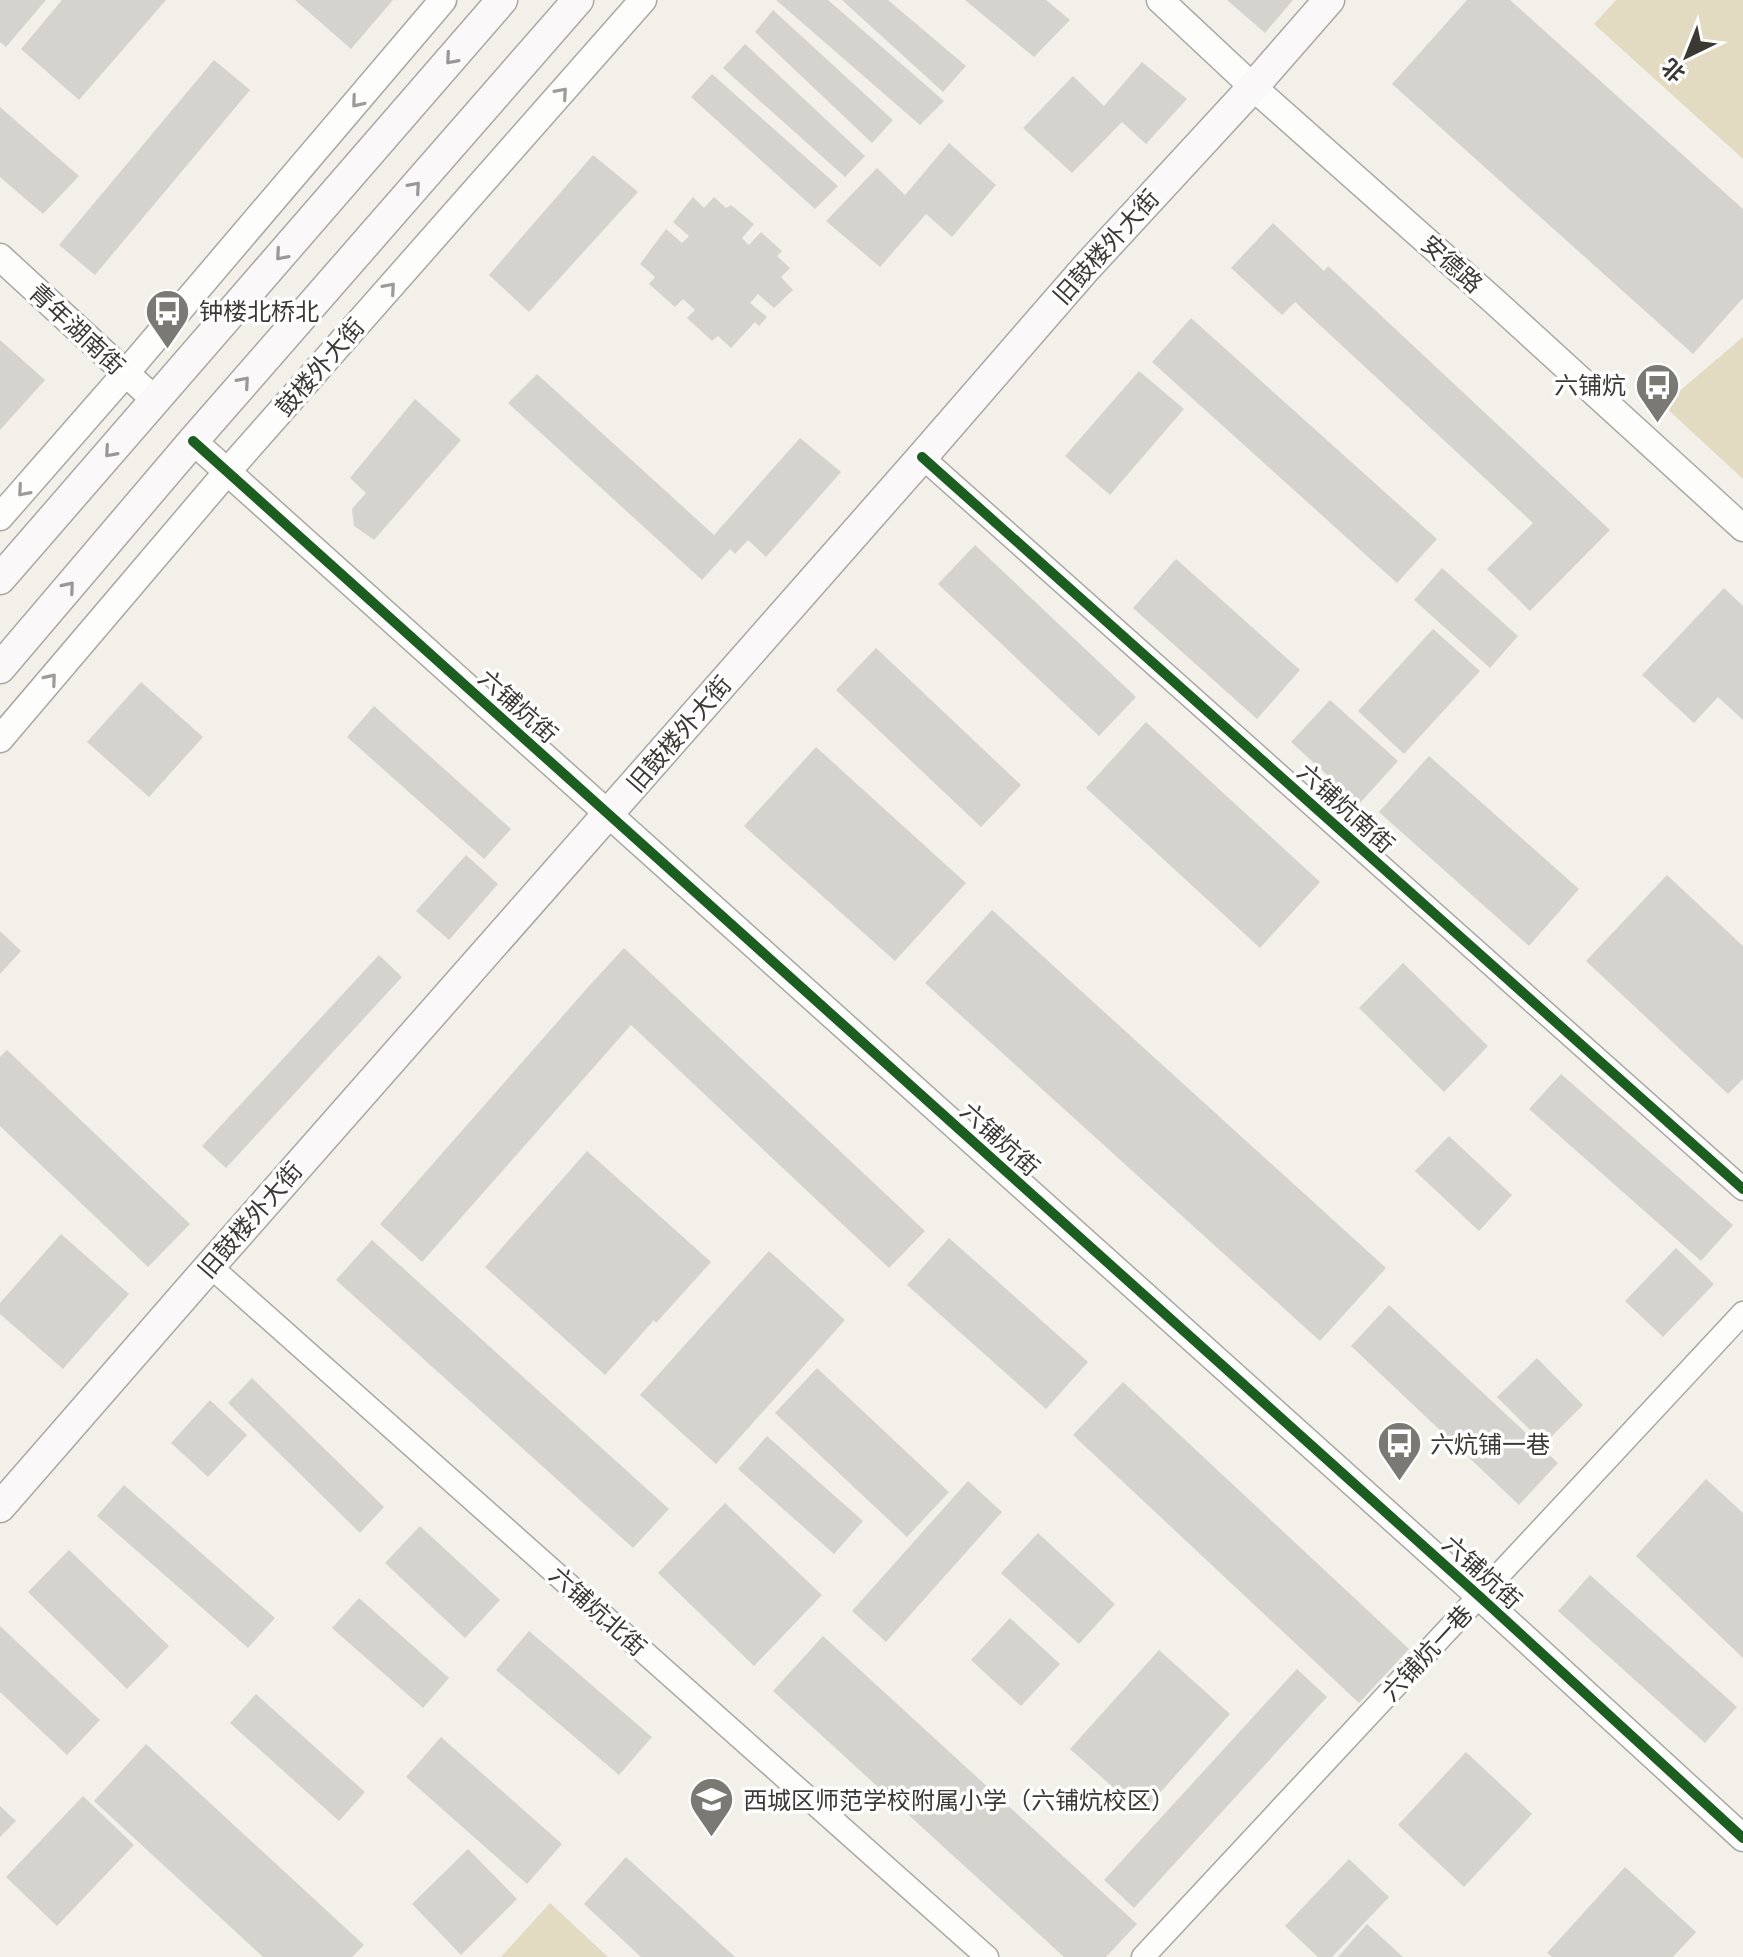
<svg xmlns="http://www.w3.org/2000/svg" width="1743" height="1957" viewBox="0 0 1743 1957" font-family="Figtree,'Noto Sans SC',sans-serif">
  <style>
    .green { fill: #e3dac2 }
    .building { fill: #d5d3ce }
    .lines { fill: none; stroke-linecap: round; stroke-linejoin: round }
    .minor-casing { stroke: #a9a7a3; stroke-width: 25 }
    .tertiary-casing { stroke: #a9a7a3; stroke-width: 29 }
    .secondary-casing { stroke: #a9a7a3; stroke-width: 33 }
    .minor { stroke: #fdfdfc; stroke-width: 22 }
    .tertiary { stroke: #fdfdfc; stroke-width: 26 }
    .secondary { stroke: #faf8f9; stroke-width: 30 }
    .cycleway-casing { stroke: #fff; stroke-width: 15 }
    .cycleway { stroke: #1b5e20; stroke-width: 10 }
    .oneway { stroke: #9a9896 }
    .oneway2 { stroke: #9c9b98 }
    .labels { text-anchor: middle; dominant-baseline: central; stroke-width: 7; stroke-linejoin: round; paint-order: stroke }
    .street-label { font-size: 24px; fill: #3a3934; stroke: #fff }
    .poi-label { font-size: 24px; fill: #3a3934; stroke: #fff; text-anchor: start }
  </style>
  <rect width="100%" height="100%" fill="#f2f0e9"/>
  <path class="green" d="M 1616,0 L 1743,0 L 1743,159 L 1594,24 Z
    M 1743,337 L 1743,479 L 1663,405 Z
    M 550,1903 L 608,1957 L 501,1957 Z"/>
  <path class="building" d="M 0,0 L 46,0 L 6,47 L 0,42 Z
    M 62,0 L 166,0 L 79,100 L 21,49 Z
    M 295,0 L 393,0 L 351,49 Z
    M 776,0 L 828,0 L 944,101 L 920,125 Z
    M 842,0 L 888,0 L 966,66 L 943,92 Z
    M 965,0 L 1046,0 L 1070,20 L 1034,57 Z
    M 1227,0 L 1293,0 L 1265,33 Z
    M 1467,0 L 1510,0 L 1743,209 L 1743,298 L 1693,354 L 1392,84 Z
    M 773,10 L 893,120 L 872,143 L 755,32 Z
    M 745,44 L 865,156 L 845,177 L 723,68 Z
    M 214,60 L 250,90 L 95,275 L 59,245 Z
    M 1142,62 L 1187,99 L 1146,144 L 1122,122 L 1072,173 L 1023,128 L 1073,76 L 1104,106 Z
    M 712,74 L 838,186 L 815,209 L 691,97 Z
    M 0,107 L 79,176 L 43,214 L 0,177 Z
    M 949,143 L 996,185 L 952,237 L 926,214 L 880,267 L 826,221 L 877,168 L 905,195 Z
    M 593,155 L 638,192 L 529,312 L 489,275 Z
    M 693,197 L 704,208 L 714,197 L 726,208 L 731,205 L 754,224 L 742,238 L 749,245 L 761,232 L 782,251 L 777,256 L 790,268 L 781,277 L 793,290 L 774,308 L 758,294 L 750,303 L 767,317 L 759,326 L 755,322 L 731,348 L 718,336 L 712,341 L 687,318 L 695,310 L 683,299 L 675,307 L 649,284 L 655,277 L 640,264 L 666,229 L 682,243 L 689,236 L 673,222 Z
    M 1273,223 L 1324,271 L 1328,266 L 1610,530 L 1530,611 L 1487,569 L 1533,523 L 1295,302 L 1282,315 L 1231,268 Z
    M 1191,318 L 1437,539 L 1397,583 L 1152,362 Z
    M 0,340 L 45,380 L 0,430 Z
    M 1139,371 L 1184,409 L 1110,495 L 1065,456 Z
    M 537,374 L 714,535 L 800,438 L 841,472 L 766,557 L 748,540 L 735,554 L 730,549 L 702,580 L 508,403 Z
    M 415,399 L 461,440 L 374,540 L 354,526 L 352,509 L 366,493 L 350,478 Z
    M 975,545 L 1136,697 L 1099,736 L 938,584 Z
    M 1176,559 L 1300,670 L 1257,719 L 1133,608 Z
    M 1442,568 L 1518,636 L 1490,668 L 1414,600 Z
    M 1724,588 L 1743,606 L 1743,720 L 1718,697 L 1694,723 L 1642,675 Z
    M 1433,629 L 1480,671 L 1404,754 L 1358,711 Z
    M 876,648 L 1021,785 L 981,827 L 836,690 Z
    M 141,682 L 203,737 L 149,797 L 87,742 Z
    M 1330,700 L 1398,761 L 1359,804 L 1291,742 Z
    M 374,706 L 511,829 L 484,859 L 347,737 Z
    M 1146,722 L 1320,882 L 1260,948 L 1086,788 Z
    M 816,747 L 966,883 L 895,961 L 744,826 Z
    M 1429,756 L 1579,889 L 1529,946 L 1379,812 Z
    M 466,855 L 498,884 L 449,940 L 416,911 Z
    M 1667,875 L 1743,946 L 1743,1079 L 1728,1094 L 1586,961 Z
    M 992,910 L 1386,1268 L 1320,1341 L 925,983 Z
    M 0,931 L 21,951 L 0,974 Z
    M 624,948 L 925,1231 L 889,1268 L 631,1025 L 422,1262 L 380,1224 L 589,986 Z
    M 379,955 L 402,977 L 226,1168 L 202,1146 Z
    M 1403,963 L 1488,1046 L 1444,1092 L 1359,1008 Z
    M 7,1050 L 190,1224 L 148,1267 L 0,1126 L 0,1057 Z
    M 1561,1074 L 1733,1225 L 1701,1261 L 1529,1109 Z
    M 1449,1136 L 1512,1195 L 1479,1231 L 1415,1171 Z
    M 587,1151 L 711,1262 L 656,1323 L 654,1320 L 605,1375 L 485,1267 Z
    M 61,1234 L 129,1294 L 63,1369 L 0,1314 L 0,1303 Z
    M 949,1238 L 1088,1362 L 1046,1409 L 907,1285 Z
    M 372,1240 L 669,1509 L 633,1548 L 336,1280 Z
    M 1676,1248 L 1714,1284 L 1663,1337 L 1625,1301 Z
    M 769,1251 L 845,1320 L 716,1464 L 640,1395 Z
    M 1389,1305 L 1558,1463 L 1519,1505 L 1351,1346 Z
    M 1537,1358 L 1583,1405 L 1544,1444 L 1497,1397 Z
    M 817,1368 L 949,1492 L 907,1537 L 775,1413 Z
    M 252,1378 L 384,1507 L 360,1533 L 228,1403 Z
    M 1123,1382 L 1409,1649 L 1359,1703 L 1073,1435 Z
    M 210,1400 L 247,1435 L 208,1477 L 171,1443 Z
    M 767,1436 L 863,1521 L 834,1554 L 738,1469 Z
    M 1706,1479 L 1743,1513 L 1743,1658 L 1636,1556 Z
    M 968,1481 L 1002,1512 L 886,1642 L 852,1611 Z
    M 124,1485 L 275,1618 L 248,1648 L 97,1516 Z
    M 725,1503 L 822,1595 L 754,1666 L 658,1573 Z
    M 420,1526 L 500,1600 L 465,1638 L 385,1563 Z
    M 1038,1533 L 1115,1604 L 1079,1644 L 1001,1573 Z
    M 69,1550 L 169,1646 L 127,1689 L 28,1592 Z
    M 1590,1575 L 1737,1707 L 1705,1743 L 1558,1611 Z
    M 359,1598 L 449,1678 L 423,1708 L 332,1628 Z
    M 1010,1618 L 1060,1664 L 1021,1706 L 971,1660 Z
    M 0,1626 L 100,1720 L 67,1755 L 0,1692 Z
    M 529,1631 L 652,1737 L 619,1775 L 496,1670 Z
    M 823,1636 L 1137,1924 L 1106,1957 L 1064,1957 L 773,1691 Z
    M 1159,1650 L 1230,1714 L 1142,1813 L 1070,1749 Z
    M 1297,1669 L 1327,1697 L 1134,1908 L 1104,1880 Z
    M 256,1694 L 365,1792 L 339,1821 L 230,1723 Z
    M 441,1737 L 562,1844 L 527,1884 L 406,1777 Z
    M 146,1744 L 364,1945 L 352,1957 L 263,1957 L 94,1801 Z
    M 1466,1752 L 1532,1814 L 1464,1887 L 1398,1825 Z
    M 83,1796 L 134,1845 L 57,1926 L 6,1877 Z
    M 0,1806 L 16,1821 L 0,1837 Z
    M 468,1849 L 517,1899 L 461,1955 L 412,1904 Z
    M 626,1857 L 735,1957 L 641,1957 L 584,1904 Z
    M 1349,1859 L 1389,1897 L 1332,1957 L 1318,1957 L 1285,1926 Z
    M 1625,1867 L 1696,1932 L 1673,1957 L 1552,1957 L 1547,1953 Z
    M 1367,1924 L 1403,1957 L 1338,1957 Z"/>
  <g class="lines">
    <defs>
      <path id="minor" d="M 922,457 L 1743,1189
        M 210,1266 L 987,1957
        M 1143,1957 L 1743,1313"/>
      <path id="tertiary" d="M 1160,0 L 1253,87 L 1494,301 L 1743,528
        M 0,257 L 155,400
        M 193,441 L 1479,1596 L 1743,1838
        M 0,517 L 125,374 L 443,0
        M 0,739 L 227,472 L 643,0"/>
      <path id="secondary" d="M 0,579 L 502,0
        M 0,668 L 193,441 L 578,0
        M 0,1507 L 210,1266 L 922,457 L 1086,268 L 1253,87 L 1329,0"/>
    </defs>
    <use href="#minor" class="minor-casing"/>
    <use href="#tertiary" class="tertiary-casing"/>
    <use href="#secondary" class="secondary-casing"/>
    <use href="#minor" class="minor"/>
    <use href="#tertiary" class="tertiary"/>
    <use href="#secondary" class="secondary"/>
    <defs>
      <path id="cycleway" d="M 193,441 L 1479,1596 L 1743,1838
        M 922,457 L 1743,1189"/>
    </defs>
    <use href="#cycleway" class="cycleway-casing"/>
    <use href="#cycleway" class="cycleway"/>
  </g>
  <defs><path id="oneway-chevron" d="M-2-3.5L2.5 0L-2 3.5" fill="none" stroke-width="1.6" stroke-linecap="round" stroke-linejoin="round" transform="scale(2)"/></defs>
  <g class="oneway">
    <use href="#oneway-chevron" transform="translate(451 59) rotate(131)"/>
    <use href="#oneway-chevron" transform="translate(415 187) rotate(-49)"/>
    <use href="#oneway-chevron" transform="translate(281 255) rotate(131)"/>
    <use href="#oneway-chevron" transform="translate(244 382) rotate(-49)"/>
    <use href="#oneway-chevron" transform="translate(110 452) rotate(131)"/>
    <use href="#oneway-chevron" transform="translate(69 587) rotate(-50)"/>
  </g>
  <g class="oneway2">
    <use href="#oneway-chevron" transform="translate(562 93) rotate(-49)"/>
    <use href="#oneway-chevron" transform="translate(357 102) rotate(130)"/>
    <use href="#oneway-chevron" transform="translate(390 288) rotate(-49)"/>
    <use href="#oneway-chevron" transform="translate(23 491) rotate(131)"/>
    <use href="#oneway-chevron" transform="translate(51 679) rotate(-50)"/>
  </g>
  <defs>
    <symbol id="bus-pin" viewBox="-11 -11 22 30"><path d="M0 17L-7.5 6A9.5 9.5 0 1 1 7.5 6Z" fill="#7a7973" stroke="#fff"/><path d="M-5-6H5V4H4V6H2V4H-2V6H-4V4H-5ZM-3.5-4V0h7V-4ZM-3.5 1.2v1.5H-2V1.2ZM2 1.2v1.5H3.5V1.2Z" fill="#fff"/></symbol>
    <symbol id="school-pin" viewBox="-11 -11 22 30"><path d="M0 17L-7.5 6A9.5 9.5 0 1 1 7.5 6Z" fill="#7a7973" stroke="#fff"/><path d="M0-5L7-2L0 1L-7-2ZM-4 1L0 2.5L4 1V4Q0 6-4 4Z" fill="#fff"/></symbol>
  </defs>
  <g fill-rule="evenodd">
    <use href="#bus-pin" x="142" y="286" width="51" height="69"/>
    <use href="#bus-pin" x="1632" y="360" width="51" height="69"/>
    <use href="#bus-pin" x="1374" y="1418" width="51" height="69"/>
    <use href="#school-pin" x="686" y="1774" width="51" height="69"/>
  </g>
  <g class="labels">
    <g class="street-label">
      <text transform="translate(1106 247) rotate(-48)">旧鼓楼外大街</text>
      <text transform="translate(1452 264) rotate(42)">安德路</text>
      <text transform="translate(77 329) rotate(43)">青年湖南街</text>
      <text transform="translate(320 367) rotate(-49)">鼓楼外大街</text>
      <text transform="translate(518 706) rotate(42)">六铺炕街</text>
      <text transform="translate(679 734) rotate(-49)">旧鼓楼外大街</text>
      <text transform="translate(1346 808) rotate(42)">六铺炕南街</text>
      <text transform="translate(1000 1139) rotate(42)">六铺炕街</text>
      <text transform="translate(250 1220) rotate(-49)">旧鼓楼外大街</text>
      <text transform="translate(1482 1572) rotate(42)">六铺炕街</text>
      <text transform="translate(598 1611) rotate(42)">六铺炕北街</text>
      <text transform="translate(1427 1653) rotate(-47)">六铺炕一巷</text>
    </g>
    <g class="poi-label">
      <text x="199" y="311">钟楼北桥北</text>
      <text x="1626" y="385" text-anchor="end">六铺炕</text>
      <text x="1430" y="1444">六炕铺一巷</text>
      <text x="743" y="1800">西城区师范学校附属小学（六铺炕校区）</text>
    </g>
  </g>
  <g transform="translate(1687 56) rotate(223)" stroke="#ffffff" stroke-width="6" paint-order="stroke">
  <path d="M0-6L14 30L0 20L-14 30Z" fill="#3a3934"/>
  <text y="-12" font-size="22" font-weight="bold" text-anchor="middle" fill="#3a3934">北</text>
  </g>
</svg>
